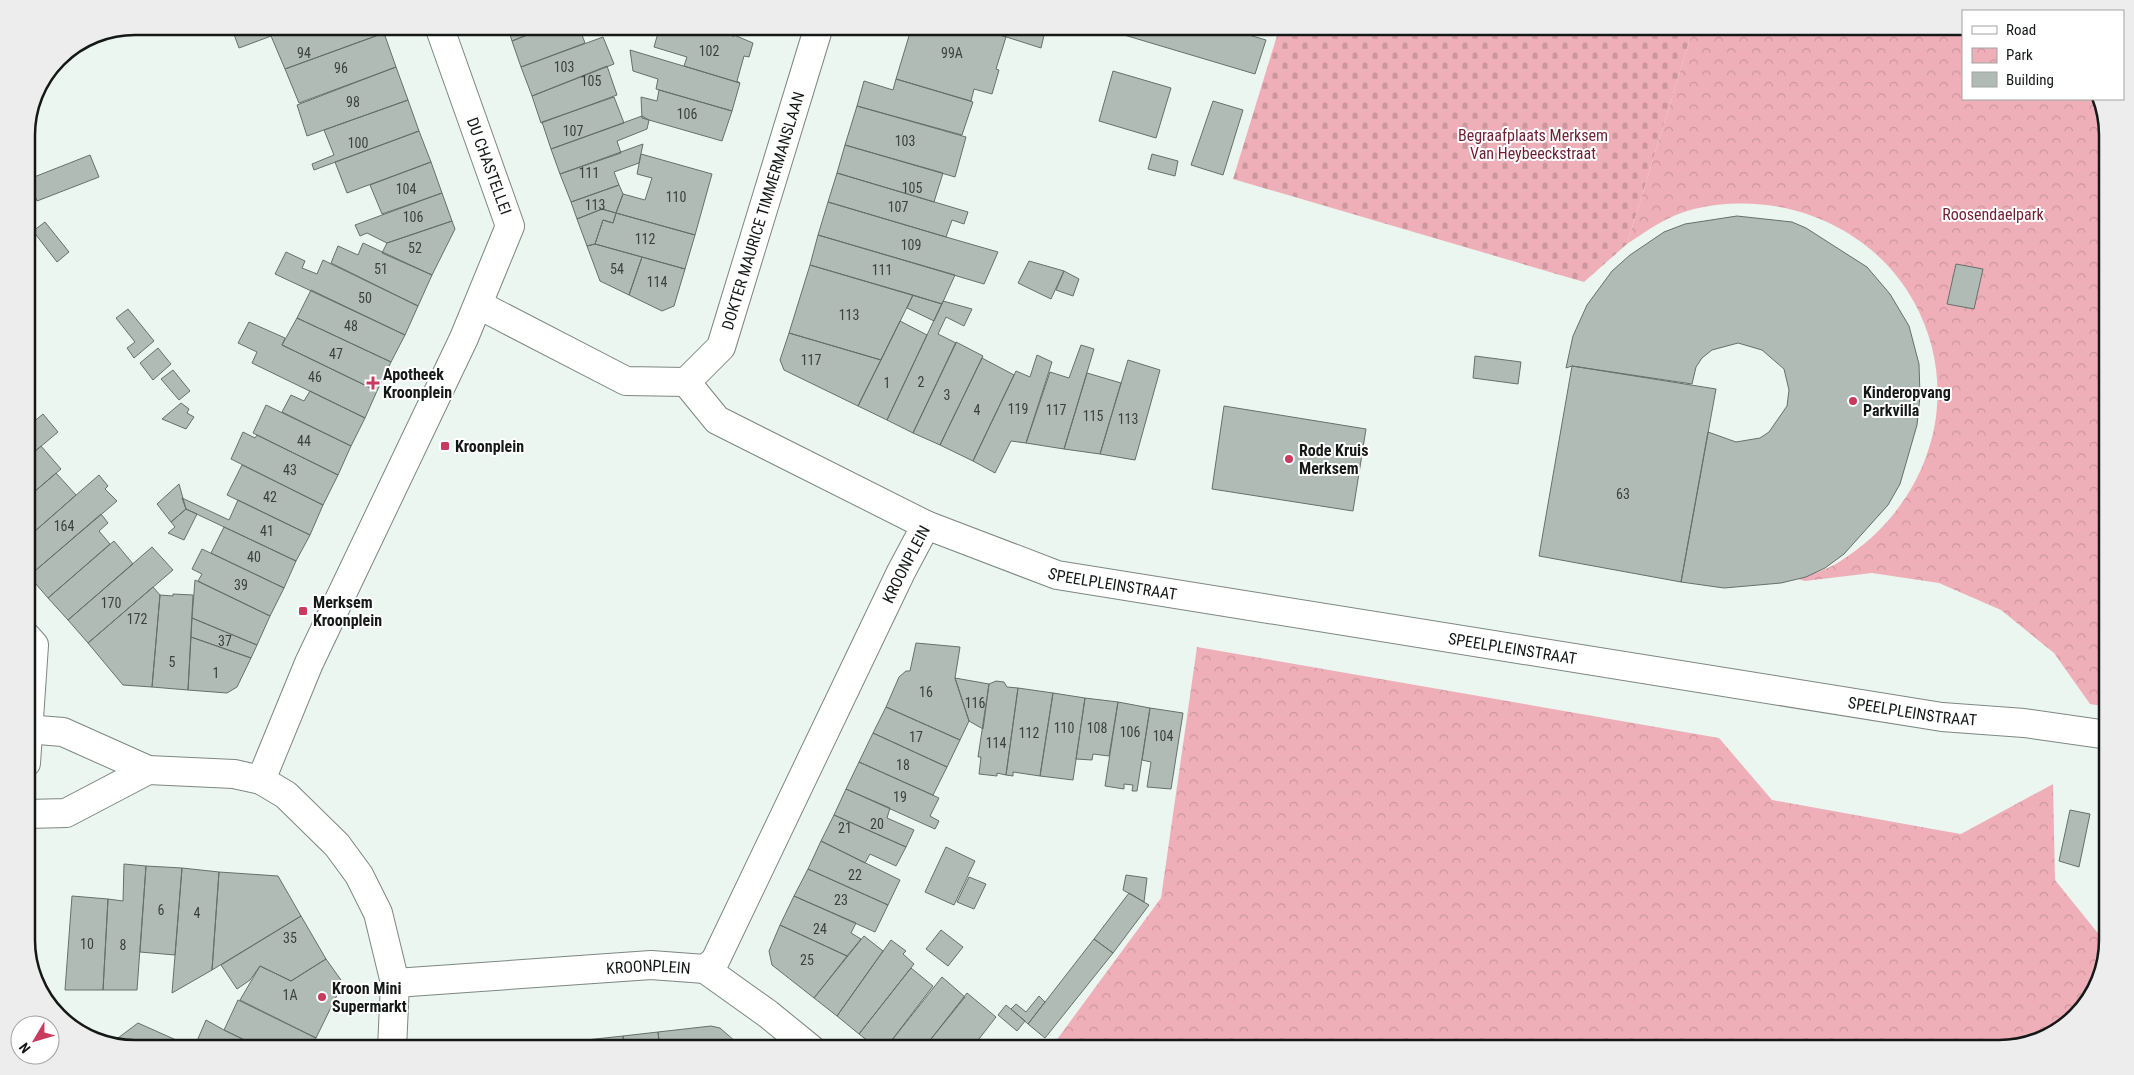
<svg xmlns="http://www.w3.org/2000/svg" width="2134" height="1075" viewBox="0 0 2134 1075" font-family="'Roboto Condensed',sans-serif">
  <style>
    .cemetery { fill: url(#cemetery-stones) }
    .park { fill: url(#park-crowns) }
    .building { fill: #b0bbb5; stroke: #66706b }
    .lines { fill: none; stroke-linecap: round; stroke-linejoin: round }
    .street-casing { stroke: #7d8781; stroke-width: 30 }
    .street { stroke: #fff; stroke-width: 28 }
    .poi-dot { fill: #c93a5f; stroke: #fff; stroke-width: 2 }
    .labels { text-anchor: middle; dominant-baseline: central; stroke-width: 4; stroke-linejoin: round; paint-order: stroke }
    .number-label { font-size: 14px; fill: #3b413e }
    .park-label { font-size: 16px; fill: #6e1e32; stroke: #fff }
    .street-label { font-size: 16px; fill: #141816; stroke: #fff }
    .poi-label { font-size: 16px; font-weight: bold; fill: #141816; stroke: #fff; text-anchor: start }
    .rim { fill: none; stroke: #141816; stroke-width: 2.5 }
  </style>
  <defs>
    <pattern id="cemetery-stones" width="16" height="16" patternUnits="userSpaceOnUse" patternTransform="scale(1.25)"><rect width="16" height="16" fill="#efafb8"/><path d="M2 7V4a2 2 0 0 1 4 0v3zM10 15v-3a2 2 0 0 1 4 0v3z" fill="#cc969d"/></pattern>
    <pattern id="park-crowns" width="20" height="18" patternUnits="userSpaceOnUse" patternTransform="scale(1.25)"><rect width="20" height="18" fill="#efafb8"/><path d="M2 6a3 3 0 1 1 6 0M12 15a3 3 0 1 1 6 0" fill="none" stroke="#cc969d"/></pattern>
  </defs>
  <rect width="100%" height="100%" fill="#ebf6f0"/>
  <path class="cemetery" d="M 1280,26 L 1694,26 L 1627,244 L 1584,282 L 1233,179 Z"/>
  <path class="park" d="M 1694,26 L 1963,26 L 1963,99 L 2097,99 L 2108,129 L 2108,707 L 2090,704 L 2054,653 L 2001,610 L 1939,583 L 1872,573 L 1805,581 L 1798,579 C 1811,574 1827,570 1839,562 C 1928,507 1966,397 1914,302 C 1871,224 1779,189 1694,209 C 1669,215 1648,230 1627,244 Z
    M 1197,647 L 1719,738 L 1772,800 L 1938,830 L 1961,834 L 2053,784 L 2055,880 L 2101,937 L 2108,939 L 2097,988 L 2059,1030 L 1999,1049 L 1050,1049 L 1161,898 Z"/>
  <path class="building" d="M 205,26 L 222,26 L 207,32 Z
    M 231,26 L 298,26 L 239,48 Z
    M 298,26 L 381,26 L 384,33 L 285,69 L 271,36 Z
    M 507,26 L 550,26 L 512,41 Z
    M 550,26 L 573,26 L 574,29 L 579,27 L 585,43 L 521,67 L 512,41 Z
    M 660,26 L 721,26 L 720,29 L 734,33 L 733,37 L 734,35 L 753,43 L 749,57 L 744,56 L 737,81 L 740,83 L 684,66 L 687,57 L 654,47 Z
    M 912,26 L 972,26 L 1006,37 L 996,69 L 999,70 L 992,94 L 974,89 L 971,101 L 896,79 Z
    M 972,26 L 1030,26 L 1045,31 L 1041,48 Z
    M 1094,26 L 1218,26 L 1266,40 L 1255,74 Z
    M 384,33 L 396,67 L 299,103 L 285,69 Z
    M 603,37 L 614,64 L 532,96 L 521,67 Z
    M 630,50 L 740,83 L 732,111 L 656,89 L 658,79 L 633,71 Z
    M 607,66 L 617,95 L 541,123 L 532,96 Z
    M 396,67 L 408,100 L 307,136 L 297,105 Z
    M 1113,71 L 1171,88 L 1156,138 L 1099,121 Z
    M 896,79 L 973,102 L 962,135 L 857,106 L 864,81 L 893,90 Z
    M 659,90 L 732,111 L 722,141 L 642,118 L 641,97 L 657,101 Z
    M 614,97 L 624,123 L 551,149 L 542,122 Z
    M 408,100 L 419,131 L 314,170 L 312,164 L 334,155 L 324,130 Z
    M 1213,101 L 1243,110 L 1223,175 L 1191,165 Z
    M 857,106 L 966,137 L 955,177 L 845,145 Z
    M 642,116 L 649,120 L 647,129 L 617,141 L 621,153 L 560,174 L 551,149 Z
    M 419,131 L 431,162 L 347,193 L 335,162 Z
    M 643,144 L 639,163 L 614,172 L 619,185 L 571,202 L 560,174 Z
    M 845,145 L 943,173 L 934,202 L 837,173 Z
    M 641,154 L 712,174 L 695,235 L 616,213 L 623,194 L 645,200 L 652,178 L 637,174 Z
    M 1152,154 L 1178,161 L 1175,176 L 1148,169 Z
    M 90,155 L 99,177 L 37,201 L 29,179 Z
    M 431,162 L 442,193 L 382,214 L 370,185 Z
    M 837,173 L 968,212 L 964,224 L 952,220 L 946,237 L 828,202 Z
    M 619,185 L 623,194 L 616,213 L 602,209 L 577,219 L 571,202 Z
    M 442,193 L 452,221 L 387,243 L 367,233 L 360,236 L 355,225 Z
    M 828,202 L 946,237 L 998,252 L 984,284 L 818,235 Z
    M 602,209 L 616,213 L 613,223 L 603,220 L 595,244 L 587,246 L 577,219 Z
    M 616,213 L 695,235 L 685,269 L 595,244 L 603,220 L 613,223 Z
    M 1737,216 L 1792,222 L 1806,228 L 1867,267 L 1890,294 L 1909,326 L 1919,364 L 1920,396 L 1917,425 L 1900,484 L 1888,505 L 1844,554 L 1825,568 L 1806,577 L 1781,583 L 1724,588 L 1681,582 L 1708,432 L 1736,442 L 1760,438 L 1769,432 L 1787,406 L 1789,390 L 1784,369 L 1762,350 L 1738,343 L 1712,350 L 1702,358 L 1696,367 L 1692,384 L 1572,366 L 1566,368 L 1573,336 L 1587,305 L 1612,271 L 1630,255 L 1664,232 L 1685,224 Z
    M 452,221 L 455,229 L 432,275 L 382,253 L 387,243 Z
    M 45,222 L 69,252 L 57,262 L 33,231 Z
    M 818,235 L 955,275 L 942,304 L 810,265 Z
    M 363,243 L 432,275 L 418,306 L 331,263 L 338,246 L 358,255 Z
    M 595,244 L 642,257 L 629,295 L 600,281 L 587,246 Z
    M 286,252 L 305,261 L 302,268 L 317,274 L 323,260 L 418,306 L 405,335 L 275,274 Z
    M 642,257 L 685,269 L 674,306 L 662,311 L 629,295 Z
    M 1029,261 L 1064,271 L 1051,299 L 1018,283 Z
    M 1956,264 L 1983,269 L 1974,309 L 1947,304 Z
    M 810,265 L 913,295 L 881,360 L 789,333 Z
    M 1064,271 L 1079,279 L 1073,296 L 1056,290 Z
    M 311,290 L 405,335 L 391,362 L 297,318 Z
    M 913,295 L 942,304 L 934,321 L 907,308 Z
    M 943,301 L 972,309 L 964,326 L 946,317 L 938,334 L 956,343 L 913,433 L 887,420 Z
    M 128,309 L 154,341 L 134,358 L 127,348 L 135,342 L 116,318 Z
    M 297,318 L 391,362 L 377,391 L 282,345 Z
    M 900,321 L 927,335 L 887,420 L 858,406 Z
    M 249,322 L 285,338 L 282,345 L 377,391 L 365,418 L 252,363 L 257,352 L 238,343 Z
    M 789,333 L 881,360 L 858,406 L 784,370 L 780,360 Z
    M 956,342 L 983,356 L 940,445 L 913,433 Z
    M 1081,345 L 1094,349 L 1064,449 L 1026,443 L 1050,372 L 1069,378 Z
    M 158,348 L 171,364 L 153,380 L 140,363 Z
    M 1037,355 L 1052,362 L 1026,443 L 1011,441 L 995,473 L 973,461 L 1016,371 L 1030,377 Z
    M 1475,356 L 1521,362 L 1518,384 L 1473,378 Z
    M 982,358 L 1014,375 L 973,461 L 940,445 Z
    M 1128,360 L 1160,370 L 1135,460 L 1100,454 Z
    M 1572,366 L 1716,389 L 1681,582 L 1539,556 Z
    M 173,370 L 190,391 L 179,400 L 161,379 Z
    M 1087,373 L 1121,383 L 1100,454 L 1064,449 Z
    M 310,391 L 365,418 L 351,446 L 282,412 L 291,395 L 304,401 Z
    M 181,403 L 189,409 L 187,413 L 194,417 L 186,429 L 162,419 Z
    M 266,405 L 351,446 L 338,475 L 253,433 Z
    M 1224,406 L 1366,429 L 1353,511 L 1212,489 Z
    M 43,414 L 58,432 L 26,459 L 26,419 L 31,424 Z
    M 243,432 L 255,438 L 257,435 L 338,475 L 323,505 L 231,459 Z
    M 41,446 L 61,469 L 26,499 L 26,459 Z
    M 242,465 L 323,505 L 310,535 L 227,495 Z
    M 56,473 L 76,495 L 26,539 L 26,499 Z
    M 99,475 L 108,486 L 105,489 L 117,501 L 29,576 L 26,573 L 26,539 Z
    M 179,484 L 186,509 L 171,522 L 157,504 Z
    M 182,498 L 229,520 L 238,500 L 310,535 L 296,561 L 186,509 Z
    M 186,509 L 197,514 L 184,540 L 168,533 L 175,527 L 171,522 Z
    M 101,514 L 108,523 L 99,531 L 110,544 L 48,598 L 29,576 Z
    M 224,527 L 296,561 L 284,588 L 211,553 Z
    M 114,541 L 133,564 L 68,620 L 48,598 Z
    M 152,547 L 173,570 L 88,643 L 68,620 Z
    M 202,549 L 284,588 L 270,616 L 198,581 L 202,574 L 192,569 Z
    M 195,580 L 270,616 L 257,645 L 192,618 Z
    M 153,587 L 160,595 L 152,687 L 123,685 L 88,643 Z
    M 173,594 L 193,595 L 188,690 L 152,687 L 160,595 L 173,596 Z
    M 192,618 L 257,645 L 251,658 L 191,637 Z
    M 191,637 L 251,658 L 237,687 L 227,693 L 188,690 Z
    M 916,643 L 960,647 L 955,678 L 969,721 L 960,740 L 886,707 L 899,677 L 906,671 L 910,671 Z
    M 955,678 L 989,684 L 983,729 L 969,721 Z
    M 996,681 L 1004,682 L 1007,687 L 1018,688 L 1006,775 L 997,773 L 997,776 L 979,774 L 981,757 L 978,757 L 989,684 Z
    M 1018,688 L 1053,693 L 1040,776 L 1013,772 L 1013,776 L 1006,775 Z
    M 1053,693 L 1085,698 L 1073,780 L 1040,776 Z
    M 1085,698 L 1118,702 L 1109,756 L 1093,754 L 1092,760 L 1076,759 Z
    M 1118,702 L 1150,708 L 1137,791 L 1132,791 L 1133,785 L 1124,784 L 1124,789 L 1105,786 Z
    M 886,707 L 960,740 L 947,767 L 873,733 Z
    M 1150,708 L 1183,713 L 1171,789 L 1147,787 L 1151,762 L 1142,760 Z
    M 873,733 L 947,767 L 933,795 L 859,762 Z
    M 859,762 L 939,798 L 930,816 L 939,821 L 935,829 L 846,789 Z
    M 2108,777 L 2108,839 L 2099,838 Z
    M 846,789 L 890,808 L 887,818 L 914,830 L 906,847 L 834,815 Z
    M 2070,810 L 2090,814 L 2079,867 L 2059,861 Z
    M 834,815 L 906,847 L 896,866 L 870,854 L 865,863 L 821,841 Z
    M 821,841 L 900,880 L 888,905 L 808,869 Z
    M 946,847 L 975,861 L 954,905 L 925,892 Z
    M 124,864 L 146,866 L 137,990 L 103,990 L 108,899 L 123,901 Z
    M 146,866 L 182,868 L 175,955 L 140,952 Z
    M 182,868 L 219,872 L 212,970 L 172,993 Z
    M 808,869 L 888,905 L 875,932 L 794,896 Z
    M 219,872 L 278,876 L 301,916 L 212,970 Z
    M 1126,875 L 1147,878 L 1144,902 L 1123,890 Z
    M 969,877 L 986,884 L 974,909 L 957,902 Z
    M 1129,893 L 1149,905 L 1113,953 L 1094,939 Z
    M 72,896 L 108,899 L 103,990 L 65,990 Z
    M 794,896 L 856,923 L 851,933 L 861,939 L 847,956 L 780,925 Z
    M 301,916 L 326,959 L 291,981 L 260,966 L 250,980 L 237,989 L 221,965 Z
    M 780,925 L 847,956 L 814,998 L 772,965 L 769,951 Z
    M 941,930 L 963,947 L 948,966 L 926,949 Z
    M 864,936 L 883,951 L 837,1016 L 814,998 Z
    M 1094,939 L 1113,953 L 1045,1038 L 1028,1024 Z
    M 891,940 L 906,951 L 903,954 L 914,964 L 859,1034 L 837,1016 Z
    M 326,959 L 341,980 L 340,989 L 316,1038 L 240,1000 L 260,966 L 291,981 Z
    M 911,968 L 933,986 L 885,1049 L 878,1049 L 859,1034 Z
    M 942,977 L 965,997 L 923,1049 L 885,1049 Z
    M 967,993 L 996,1017 L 979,1039 L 971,1049 L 923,1049 Z
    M 1039,996 L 1045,1002 L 1028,1024 L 1011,1009 L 1016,1004 L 1026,1012 Z
    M 238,1000 L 316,1038 L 310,1049 L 263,1049 L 224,1030 Z
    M 1006,1005 L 1025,1021 L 1017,1031 L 998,1015 Z
    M 206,1020 L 224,1030 L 263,1049 L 194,1048 Z
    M 138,1023 L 194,1048 L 195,1049 L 136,1049 L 114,1041 Z
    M 711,1026 L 720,1028 L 744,1049 L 660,1049 L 658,1032 Z
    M 658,1032 L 660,1049 L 624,1049 L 623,1036 Z
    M 623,1036 L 624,1049 L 586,1049 L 586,1040 Z
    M 979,1039 L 988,1046 L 986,1049 L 971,1049 Z
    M 586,1040 L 586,1049 L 549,1049 L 549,1045 Z
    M 549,1045 L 549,1049 L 513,1048 Z"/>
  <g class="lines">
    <defs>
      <g id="street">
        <path id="s1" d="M 479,305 L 626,381 L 686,382 L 717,420 L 926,525 L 1057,575 L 1942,717 L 2024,723 L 2108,735"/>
        <path id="s2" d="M 686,382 L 721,347 L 819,26"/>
        <path d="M 26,636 L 34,645 L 26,763"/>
        <path d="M 26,729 L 63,732 L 148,770 L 234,774 L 261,780 L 286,795 L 337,845 L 359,875 L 378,913 L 395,983 L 392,1049"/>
        <path d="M 261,780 L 309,663 L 464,338 L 510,226 L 439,26"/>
        <path d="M 27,814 L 66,813 L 148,770"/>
        <path d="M 705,969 L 768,1014 L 811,1049"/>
        <path id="s3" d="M 395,983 L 651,965 L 705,969 L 715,961 L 901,572 L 926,525"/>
      </g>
    </defs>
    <use href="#street" class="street-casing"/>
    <use href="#street" class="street"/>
  </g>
  <g class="poi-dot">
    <path d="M370.5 375.5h5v5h5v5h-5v5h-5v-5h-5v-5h5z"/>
    <circle cx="1853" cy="401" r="5"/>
    <rect x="440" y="441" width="10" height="10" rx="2.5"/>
    <circle cx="1289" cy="459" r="5"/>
    <rect x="298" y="606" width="10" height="10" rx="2.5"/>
    <circle cx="322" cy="997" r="5"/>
  </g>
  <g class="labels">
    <g class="number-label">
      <text x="709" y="51">102</text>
      <text x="304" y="53">94</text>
      <text x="952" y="53">99A</text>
      <text x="564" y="67">103</text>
      <text x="341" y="68">96</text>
      <text x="591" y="81">105</text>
      <text x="353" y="102">98</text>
      <text x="687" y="114">106</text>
      <text x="573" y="131">107</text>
      <text x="905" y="141">103</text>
      <text x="358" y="143">100</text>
      <text x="589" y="173">111</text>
      <text x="912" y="188">105</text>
      <text x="406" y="189">104</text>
      <text x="676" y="197">110</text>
      <text x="595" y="205">113</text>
      <text x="898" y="207">107</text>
      <text x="413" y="217">106</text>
      <text x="645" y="239">112</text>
      <text x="911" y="245">109</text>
      <text x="415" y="248">52</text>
      <text x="381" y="269">51</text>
      <text x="617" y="269">54</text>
      <text x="882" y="270">111</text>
      <text x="657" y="282">114</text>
      <text x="365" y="298">50</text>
      <text x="849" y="315">113</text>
      <text x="351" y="326">48</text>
      <text x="336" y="354">47</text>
      <text x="811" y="360">117</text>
      <text x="315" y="377">46</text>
      <text x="921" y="382">2</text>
      <text x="887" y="383">1</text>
      <text x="947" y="395">3</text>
      <text x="1018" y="409">119</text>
      <text x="977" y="410">4</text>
      <text x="1056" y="410">117</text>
      <text x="1093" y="416">115</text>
      <text x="1128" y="419">113</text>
      <text x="304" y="441">44</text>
      <text x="290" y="470">43</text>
      <text x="1623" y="494">63</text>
      <text x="270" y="497">42</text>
      <text x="64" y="526">164</text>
      <text x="267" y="531">41</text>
      <text x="254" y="557">40</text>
      <text x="241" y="585">39</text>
      <text x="111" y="603">170</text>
      <text x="137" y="619">172</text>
      <text x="225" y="641">37</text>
      <text x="172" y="662">5</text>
      <text x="216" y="673">1</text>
      <text x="926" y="692">16</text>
      <text x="975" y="703">116</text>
      <text x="1064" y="728">110</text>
      <text x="1097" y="728">108</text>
      <text x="1130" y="732">106</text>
      <text x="1029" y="733">112</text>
      <text x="1163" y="736">104</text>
      <text x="916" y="737">17</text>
      <text x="996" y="743">114</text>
      <text x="903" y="765">18</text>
      <text x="900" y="797">19</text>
      <text x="877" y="824">20</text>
      <text x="845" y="828">21</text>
      <text x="855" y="875">22</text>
      <text x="841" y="900">23</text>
      <text x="161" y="910">6</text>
      <text x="197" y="913">4</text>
      <text x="820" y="929">24</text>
      <text x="290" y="938">35</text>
      <text x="87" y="944">10</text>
      <text x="123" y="945">8</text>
      <text x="807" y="960">25</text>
      <text x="290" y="995">1A</text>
    </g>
    <g class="park-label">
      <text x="1533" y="135">Begraafplaats Merksem<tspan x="1533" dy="18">Van Heybeeckstraat</tspan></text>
      <text x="1993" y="214">Roosendaelpark</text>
    </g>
    <g class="street-label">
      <text transform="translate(489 166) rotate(70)">DU CHASTELLEI</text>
      <text stroke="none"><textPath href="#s2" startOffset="192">DOKTER MAURICE TIMMERMANSLAAN</textPath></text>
      <text stroke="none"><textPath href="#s3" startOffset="764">KROONPLEIN</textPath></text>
      <text stroke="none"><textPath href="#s1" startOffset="705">SPEELPLEINSTRAAT</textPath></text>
      <text stroke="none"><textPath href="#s1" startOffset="1110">SPEELPLEINSTRAAT</textPath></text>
      <text stroke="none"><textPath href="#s1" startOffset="1515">SPEELPLEINSTRAAT</textPath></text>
      <text stroke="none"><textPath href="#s3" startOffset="254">KROONPLEIN</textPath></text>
    </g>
    <g class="poi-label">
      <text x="383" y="374">Apotheek<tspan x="383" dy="18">Kroonplein</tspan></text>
      <text x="1863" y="392">Kinderopvang<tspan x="1863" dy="18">Parkvilla</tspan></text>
      <text x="455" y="446">Kroonplein</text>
      <text x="1299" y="450">Rode Kruis<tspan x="1299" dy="18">Merksem</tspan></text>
      <text x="313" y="602">Merksem<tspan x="313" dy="18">Kroonplein</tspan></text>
      <text x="332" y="988">Kroon Mini<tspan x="332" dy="18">Supermarkt</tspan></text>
    </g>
  </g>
  <path d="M0 0H2134V1075H0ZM135 35H1999A100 100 0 0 1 2099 135V940A100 100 0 0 1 1999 1040H135A100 100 0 0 1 35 940V135A100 100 0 0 1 135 35Z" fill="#ecedec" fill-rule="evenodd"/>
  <path class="rim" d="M135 35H1999A100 100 0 0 1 2099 135V940A100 100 0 0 1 1999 1040H135A100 100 0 0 1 35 940V135A100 100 0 0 1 135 35Z"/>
  <rect x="1962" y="10" width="162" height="90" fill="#ffffff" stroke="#a1a3a2"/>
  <rect x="1972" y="26" width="25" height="8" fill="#ffffff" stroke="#a1a3a2"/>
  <text x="2006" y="35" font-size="15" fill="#141816">Road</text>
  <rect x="1972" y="48" width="25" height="15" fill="url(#park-crowns)" stroke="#a1a3a2"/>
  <text x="2006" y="60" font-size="15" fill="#141816">Park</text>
  <rect x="1972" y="72" width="25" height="15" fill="#b0bbb5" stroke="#a1a3a2"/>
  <text x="2006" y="85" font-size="15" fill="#141816">Building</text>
  <g transform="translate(35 1040) rotate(232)"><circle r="24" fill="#ffffff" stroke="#a1a3a2"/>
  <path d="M0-4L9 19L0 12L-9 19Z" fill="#c93a5f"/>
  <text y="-8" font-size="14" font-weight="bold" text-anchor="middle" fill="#141816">N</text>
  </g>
</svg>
